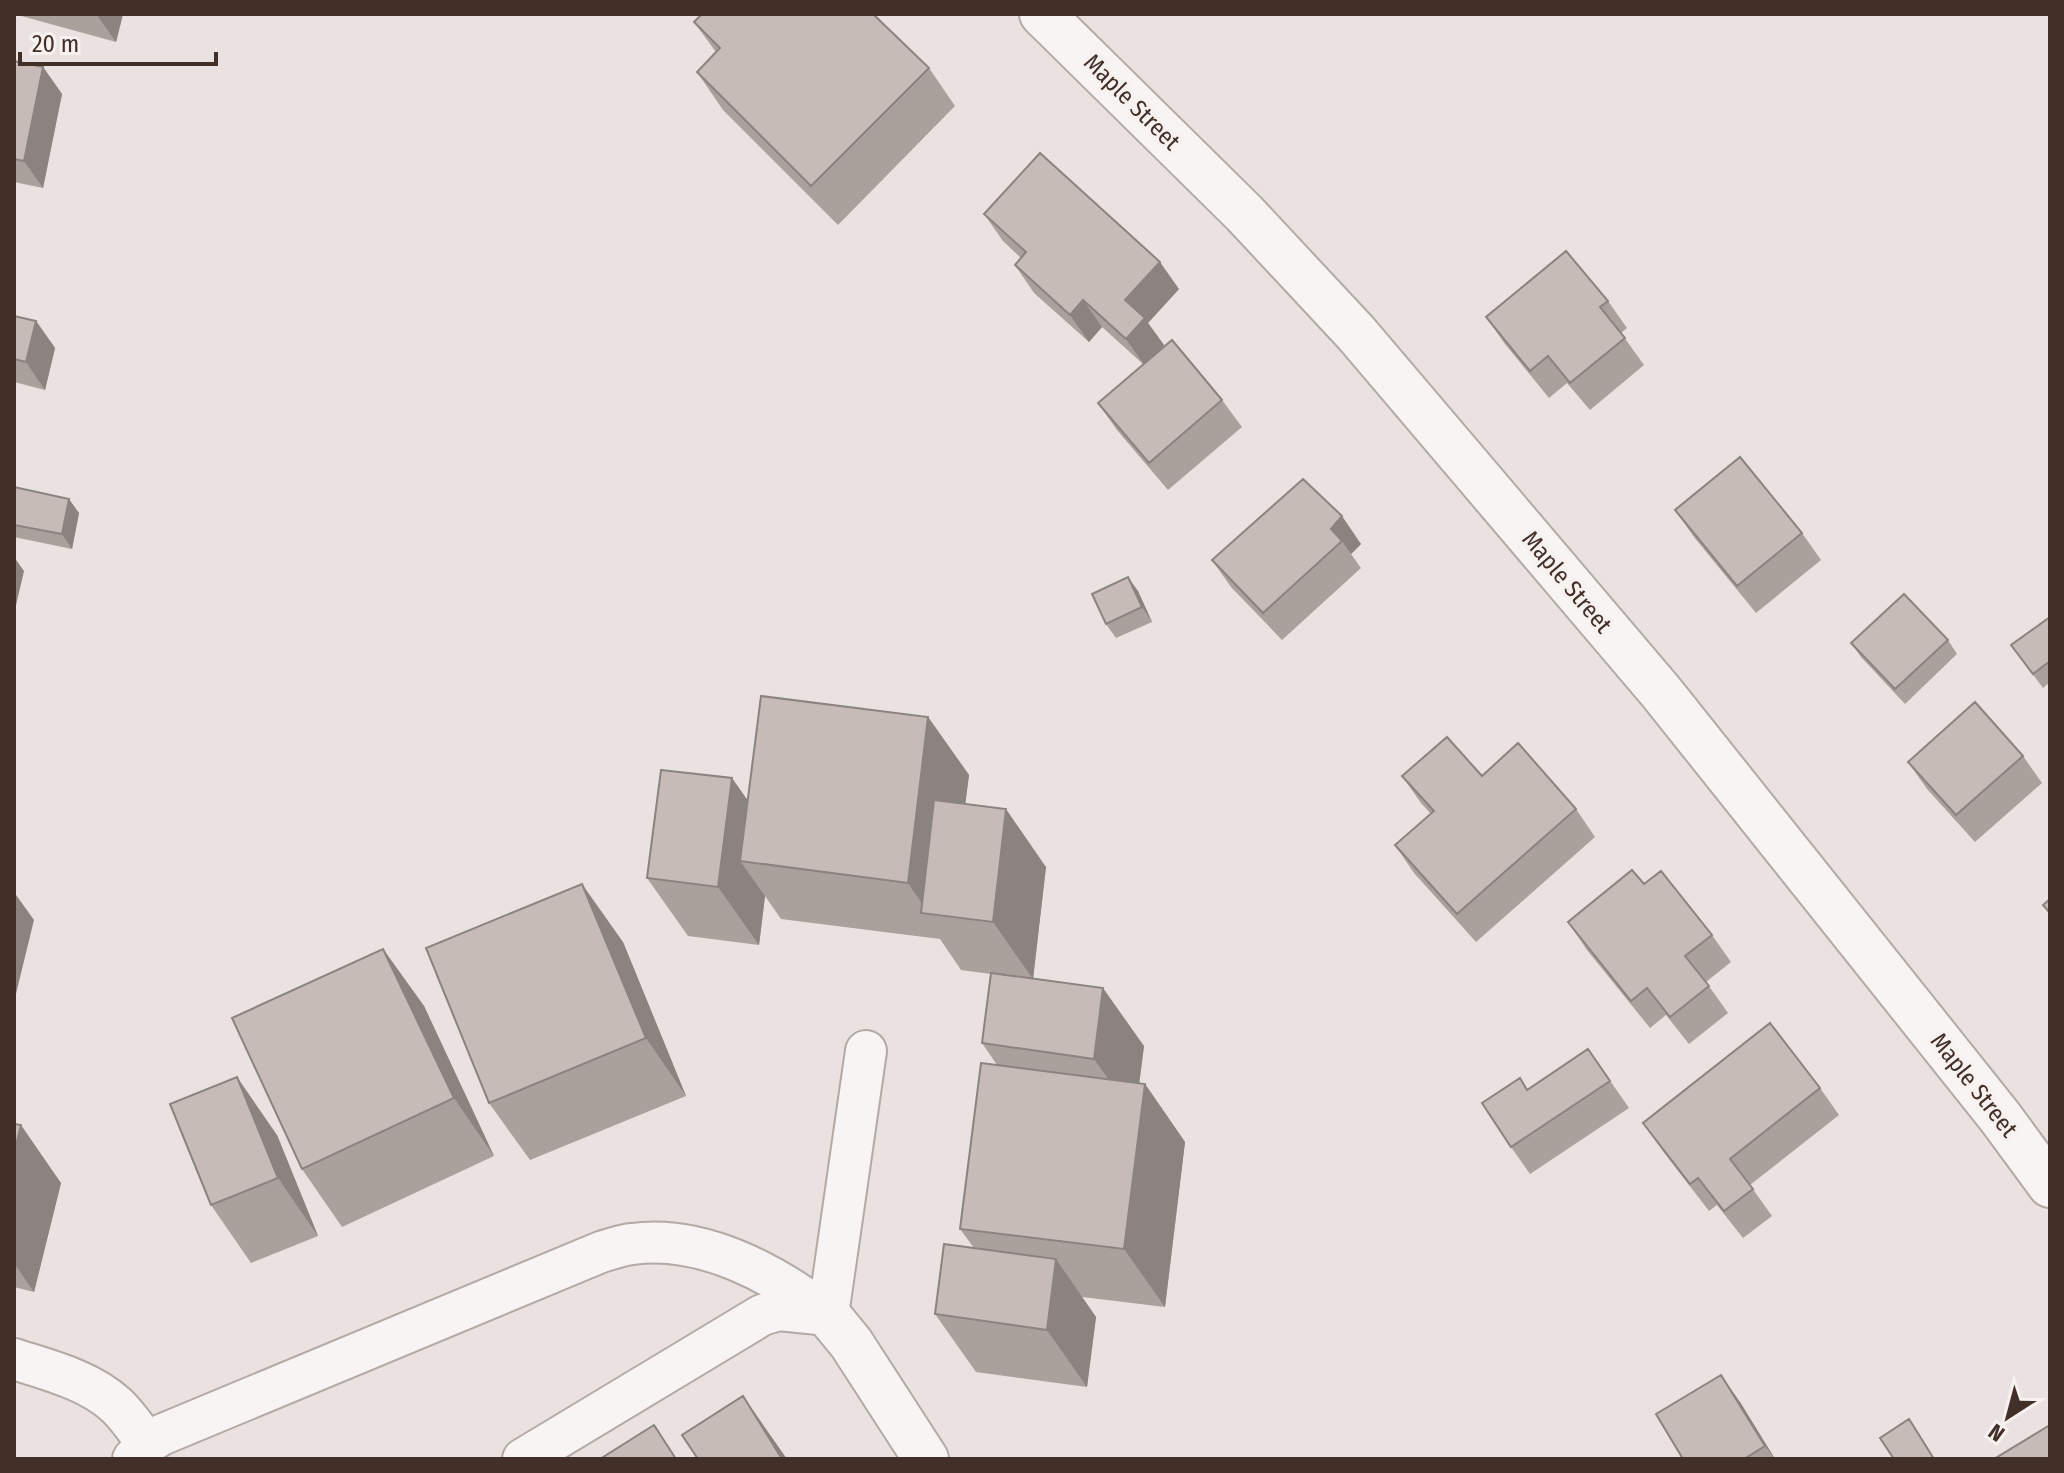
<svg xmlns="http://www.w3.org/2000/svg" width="2064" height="1473" viewBox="0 0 2064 1473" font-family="'Fira Sans Condensed',sans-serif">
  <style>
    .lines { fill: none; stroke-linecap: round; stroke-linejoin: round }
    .lane-casing { stroke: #b3a9a5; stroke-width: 44 }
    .street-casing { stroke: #b3a9a5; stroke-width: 48 }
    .lane { stroke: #f7f4f3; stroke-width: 40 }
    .street { stroke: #f7f4f3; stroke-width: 44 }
    .wall { fill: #aaa19d }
    .shaded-wall { fill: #8b8380 }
    .building { fill: #c6bbb7; stroke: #8b8380; stroke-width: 2 }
    .labels { text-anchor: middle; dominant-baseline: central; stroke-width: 7; stroke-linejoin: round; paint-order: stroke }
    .street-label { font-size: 24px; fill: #412f28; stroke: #f7f1ef }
  </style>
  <rect width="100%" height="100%" fill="#e9e2e0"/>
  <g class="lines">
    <defs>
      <path id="lane" d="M 828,1315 L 866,1051
        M 14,1359 C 48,1370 89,1380 116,1405 C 128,1416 137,1430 147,1444
        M 133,1459 L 147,1444 L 161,1435 L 601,1252 C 611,1249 622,1245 632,1244 C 702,1234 775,1274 828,1315
        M 523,1459 L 762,1315 L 779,1310 L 828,1315"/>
      <path id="street" d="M 1042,14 L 1244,213 L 1356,333 L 1661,692 L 2000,1117 L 2050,1185
        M 828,1315 L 851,1343 L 926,1459"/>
    </defs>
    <use href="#lane" class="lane-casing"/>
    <use href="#street" class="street-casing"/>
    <use href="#lane" class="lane"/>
    <use href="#street" class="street"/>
  </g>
  <path class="wall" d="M 14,14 L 123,14 L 116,42 Z
    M 694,22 L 929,68 L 955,106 L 838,225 L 723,110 L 697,72 L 716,52 Z
    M 14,61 L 43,67 L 62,94 L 43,188 L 14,182 Z
    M 984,214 L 1179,289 L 1148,323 L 1164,345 L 1161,349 L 1222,400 L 1242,427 L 1168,490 L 1117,430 L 1098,403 L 1143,364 L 1102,327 L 1089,342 L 1034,293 L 1015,265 L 1021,258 L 1003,241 Z
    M 1608,301 L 1627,328 L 1621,333 L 1644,365 L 1590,410 L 1567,383 L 1549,398 L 1505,344 L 1486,317 Z
    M 14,316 L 36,321 L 55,348 L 45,390 L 14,382 Z
    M 1303,479 L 1361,544 L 1351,554 L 1361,568 L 1282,640 L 1231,587 L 1212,560 Z
    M 14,487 L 79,513 L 72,549 L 14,537 Z
    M 1675,510 L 1802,533 L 1821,560 L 1756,613 L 1694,537 Z
    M 1138,591 L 1152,622 L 1116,638 L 1106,624 Z
    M 2050,617 L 2050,682 L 2043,688 L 2011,645 Z
    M 1948,640 L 1957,654 L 1905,704 L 1861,657 L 1851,643 Z
    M 928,717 L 969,775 L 965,804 L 1046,867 L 1033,979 L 1144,1046 L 1139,1084 L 1145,1084 L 1185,1142 L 1165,1307 L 1082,1297 L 1096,1317 L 1087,1387 L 976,1372 L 935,1314 L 974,1248 L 960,1229 L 997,1065 L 982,1043 L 991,974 L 961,970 L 940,939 L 781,919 L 765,896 L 759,945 L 688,936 L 647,878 L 748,800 Z
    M 2023,756 L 2042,783 L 1975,842 L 1927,789 L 1908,762 Z
    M 1402,776 L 1482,776 L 1576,809 L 1595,837 L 1476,942 L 1414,873 L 1395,845 L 1431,814 L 1421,803 Z
    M 1568,922 L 1712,935 L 1731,962 L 1706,982 L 1728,1013 L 1689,1044 L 1666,1015 L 1650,1028 L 1587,950 Z
    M 623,942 L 686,1096 L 530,1160 L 489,1103 Z
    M 383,949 L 424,1006 L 494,1156 L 342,1227 L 302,1169 Z
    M 1588,1049 L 1629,1108 L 1530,1174 L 1511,1147 L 1528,1089 Z
    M 1820,1088 L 1839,1115 L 1750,1185 L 1772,1216 L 1743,1238 L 1717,1205 L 1709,1211 L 1662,1150 L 1643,1123 Z
    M 14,1124 L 61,1183 L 34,1292 L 14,1287 Z
    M 277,1135 L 318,1236 L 251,1263 L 211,1205 Z
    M 1740,1402 L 1775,1459 L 1683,1459 Z"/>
  <path class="shaded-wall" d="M 97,14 L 123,14 L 116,42 L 97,15 Z
    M 43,67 L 62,94 L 43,188 L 24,161 Z
    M 1160,262 L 1179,289 L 1148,323 L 1164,345 L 1145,366 L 1126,339 L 1125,300 Z
    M 1083,300 L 1102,327 L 1089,342 L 1070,315 Z
    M 36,321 L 55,348 L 45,390 L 26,362 Z
    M 69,499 L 79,513 L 72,549 L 62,534 Z
    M 1342,516 L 1361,544 L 1351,554 L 1342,541 L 1331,529 Z
    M 14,557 L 24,571 L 14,614 Z
    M 1128,577 L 1138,591 L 1152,622 L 1142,607 Z
    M 928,717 L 969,775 L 951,916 L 929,914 L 908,883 Z
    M 732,778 L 773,836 L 740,861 L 765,896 L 759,945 L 718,887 Z
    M 1006,809 L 1046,867 L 1033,979 L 993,922 Z
    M 582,884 L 623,942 L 686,1096 L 646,1038 Z
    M 14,892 L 34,920 L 14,1002 Z
    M 383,949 L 424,1006 L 494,1156 L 454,1098 Z
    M 1103,988 L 1144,1046 L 1135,1116 L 1094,1059 Z
    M 237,1077 L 277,1135 L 318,1236 L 278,1178 Z
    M 1145,1084 L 1185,1142 L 1165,1307 L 1124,1249 Z
    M 21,1125 L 61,1183 L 34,1292 L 14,1263 L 14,1153 Z
    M 1056,1259 L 1096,1317 L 1087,1387 L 1047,1330 Z
    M 1721,1375 L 1740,1402 L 1775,1459 L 1765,1446 Z
    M 743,1396 L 787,1459 L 782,1459 Z"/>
  <path class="building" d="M 702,14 L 873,14 L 929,68 L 811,186 L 697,72 L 720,48 L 694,22 Z
    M 14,61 L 43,67 L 24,161 L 14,159 Z
    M 1040,153 L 1160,262 L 1125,300 L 1145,318 L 1126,339 L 1083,300 L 1070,315 L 1015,265 L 1026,252 L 984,214 Z
    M 1566,251 L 1608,301 L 1600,307 L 1625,338 L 1570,383 L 1548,356 L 1530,371 L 1486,317 Z
    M 14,316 L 36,321 L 26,362 L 14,359 Z
    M 1172,340 L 1222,400 L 1149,463 L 1098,403 Z
    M 1740,457 L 1802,533 L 1737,586 L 1675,510 Z
    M 1303,479 L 1342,516 L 1331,529 L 1342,541 L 1263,613 L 1212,560 Z
    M 14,487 L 69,499 L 62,534 L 14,525 Z
    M 1128,577 L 1142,607 L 1106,624 L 1092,594 Z
    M 1904,594 L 1948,640 L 1895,689 L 1851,643 Z
    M 2050,617 L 2050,661 L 2033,674 L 2011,645 Z
    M 761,696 L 928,717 L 908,883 L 740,861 Z
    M 1975,702 L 2023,756 L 1956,815 L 1908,762 Z
    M 1447,737 L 1482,776 L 1518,743 L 1576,809 L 1457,914 L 1395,845 L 1434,811 L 1402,776 Z
    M 661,770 L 732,778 L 718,887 L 647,878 Z
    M 934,800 L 1006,809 L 993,922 L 921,913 Z
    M 1632,870 L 1644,884 L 1661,871 L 1712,935 L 1685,956 L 1709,986 L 1670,1017 L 1647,988 L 1631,1001 L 1568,922 Z
    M 582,884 L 646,1038 L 489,1103 L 426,948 Z
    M 2050,899 L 2050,913 L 2043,905 Z
    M 383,949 L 454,1098 L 302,1169 L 232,1018 Z
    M 991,973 L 1103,988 L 1094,1059 L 982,1043 Z
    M 1770,1023 L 1820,1088 L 1730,1159 L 1753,1189 L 1724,1211 L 1698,1178 L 1690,1184 L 1643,1123 Z
    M 1588,1049 L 1610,1081 L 1511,1147 L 1482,1103 L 1520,1078 L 1527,1090 Z
    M 981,1063 L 1145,1084 L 1124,1249 L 960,1229 Z
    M 237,1077 L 278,1178 L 211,1205 L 170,1104 Z
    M 14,1124 L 21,1125 L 14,1153 Z
    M 944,1244 L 1056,1259 L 1047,1330 L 935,1314 Z
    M 1721,1375 L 1765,1446 L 1744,1459 L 1683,1459 L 1656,1414 Z
    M 743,1396 L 782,1459 L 698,1459 L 682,1435 Z
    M 1909,1419 L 1934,1459 L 1894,1459 L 1880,1438 Z
    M 654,1425 L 676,1459 L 600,1459 Z
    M 2050,1425 L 2050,1459 L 1994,1459 Z"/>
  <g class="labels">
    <g class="street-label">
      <text transform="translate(1132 102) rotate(45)">Maple Street</text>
      <text transform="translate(1567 582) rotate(50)">Maple Street</text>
      <text transform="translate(1974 1085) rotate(52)">Maple Street</text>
    </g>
  </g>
  <rect width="2064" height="1473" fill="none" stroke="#412f28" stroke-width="32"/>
  <g transform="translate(2008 1417) rotate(216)" stroke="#f7f1ef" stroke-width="6" paint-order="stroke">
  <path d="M0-6L14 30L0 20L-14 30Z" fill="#412f28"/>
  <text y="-12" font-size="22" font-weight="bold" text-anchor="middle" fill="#412f28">N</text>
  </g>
  <path d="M20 52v12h196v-12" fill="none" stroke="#412f28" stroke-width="4"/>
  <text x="32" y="52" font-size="24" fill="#412f28" stroke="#f7f1ef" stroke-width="6" paint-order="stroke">20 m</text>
</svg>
